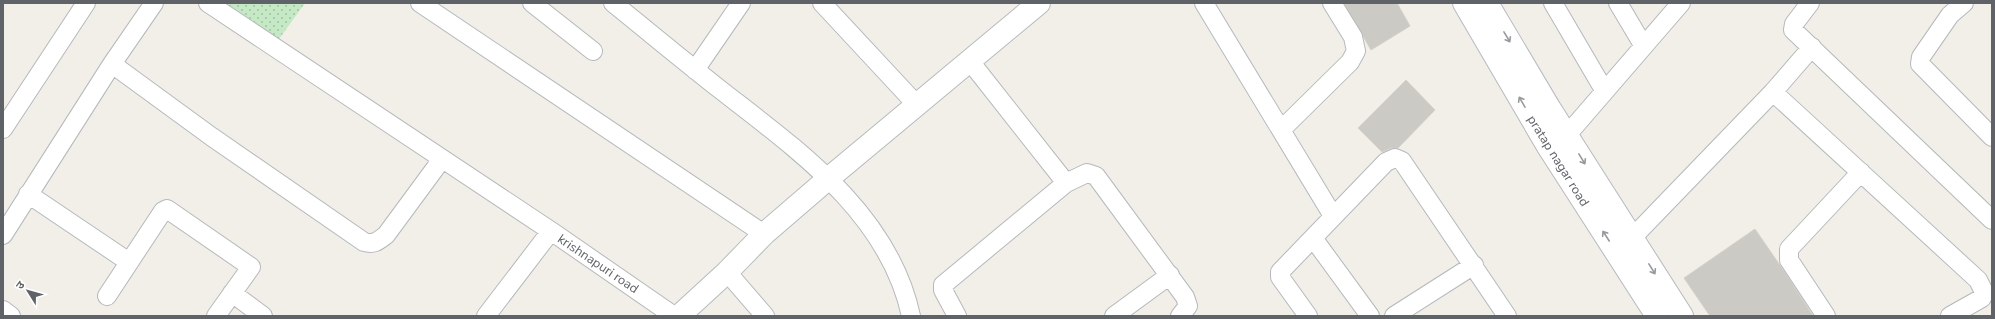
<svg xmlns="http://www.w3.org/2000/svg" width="1995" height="319" viewBox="0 0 1995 319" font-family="'Nunito Sans','Noto Sans Devanagari',sans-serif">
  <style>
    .grass { fill: url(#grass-dots) }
    .building { fill: #cccac5; stroke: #d6d1c6 }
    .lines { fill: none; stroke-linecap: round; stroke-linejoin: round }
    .street-casing { stroke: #b5b8bc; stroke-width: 20 }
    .secondary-casing { stroke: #b6babf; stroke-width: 24 }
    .street { stroke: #fff; stroke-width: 18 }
    .secondary { stroke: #fff; stroke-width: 22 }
    .oneway { stroke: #979a9d }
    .labels { text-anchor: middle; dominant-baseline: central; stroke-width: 3; stroke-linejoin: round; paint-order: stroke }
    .street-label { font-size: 13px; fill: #5f6368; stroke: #fff }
  </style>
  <defs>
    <pattern id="grass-dots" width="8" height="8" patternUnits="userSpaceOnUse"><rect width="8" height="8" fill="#c5e8c5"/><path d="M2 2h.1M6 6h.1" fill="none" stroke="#a3c0a4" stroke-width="1.8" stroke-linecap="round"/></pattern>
  </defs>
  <rect width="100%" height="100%" fill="#f1efe8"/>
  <path class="grass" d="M 225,3 L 305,3 L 279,39 Z"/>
  <path class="building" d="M 1344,3 L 1397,3 L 1410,26 L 1371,50 Z
    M 1406,80 L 1435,110 L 1398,148 L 1391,148 L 1382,152 L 1358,128 Z
    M 1755,229 L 1786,274 L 1813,316 L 1710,316 L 1684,278 Z"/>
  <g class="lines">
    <defs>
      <path id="street" d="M 208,3 L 551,231
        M 420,3 L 764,234
        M 532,3 L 593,51
        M 613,3 C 649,32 685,62 722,91 C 799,151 889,214 911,316
        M 822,3 L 916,104
        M 1204,3 L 1333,216
        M 1553,3 L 1604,90
        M 1618,3 L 1643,45
        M 1810,3 L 1794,24 L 1793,30 L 1992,220
        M 1964,3 L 1950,15 L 1921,57 L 1920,64 L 1992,137
        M 969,60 L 1066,183
        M 112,64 L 212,137 L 364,242 C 374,245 378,241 386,235 L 442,159
        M 695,70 L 741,3
        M 1773,92 L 1978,280 L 1984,292 L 1982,298 L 1950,316
        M 3,129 L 86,3
        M 1282,129 L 1350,62 L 1356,51 L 1353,37 L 1332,3
        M 1567,135 L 1681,3
        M 28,194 L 129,262
        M 3,235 L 112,64 L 154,3
        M 1313,238 L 1370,316
        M 1632,238 L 1773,92 L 1812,47
        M 727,272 L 765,316
        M 232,293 L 263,316
        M 107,296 L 163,211 L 167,209 L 251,267 L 216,316
        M 3,310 L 11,316
        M 486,316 L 551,231 L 674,316
        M 957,316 L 943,290 L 943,285 L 1066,183 L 1087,173 L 1096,176 L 1185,297 L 1188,306 L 1180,316
        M 1114,316 L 1170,275
        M 1308,316 L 1280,277 L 1280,272 L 1386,162 L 1395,158 L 1402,161 L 1507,316
        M 1394,316 L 1474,265
        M 1826,316 L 1789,260 L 1789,249 L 1861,172"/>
      <path id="secondary" d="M 1464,3 L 1547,145 L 1657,316
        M 1487,3 L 1550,109 L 1682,316
        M 679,316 L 727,272 L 764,234 L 829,178 L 1039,3"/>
    </defs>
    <use href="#street" class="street-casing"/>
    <use href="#secondary" class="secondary-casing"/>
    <use href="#street" class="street"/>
    <use href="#secondary" class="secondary"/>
  </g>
  <defs><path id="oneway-shaft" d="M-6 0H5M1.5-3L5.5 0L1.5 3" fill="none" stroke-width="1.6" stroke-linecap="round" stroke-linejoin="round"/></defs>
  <g class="oneway">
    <use href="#oneway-shaft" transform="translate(1507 37) rotate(59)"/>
    <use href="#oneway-shaft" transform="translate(1522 102) rotate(-120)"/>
    <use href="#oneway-shaft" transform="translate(1582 159) rotate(58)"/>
    <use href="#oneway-shaft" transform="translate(1606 236) rotate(-123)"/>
    <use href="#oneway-shaft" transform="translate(1652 269) rotate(58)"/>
  </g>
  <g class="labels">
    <g class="street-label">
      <text transform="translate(1558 161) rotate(58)">pratap nagar road</text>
      <text transform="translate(598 264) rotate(34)">krishnapuri road</text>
    </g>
  </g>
  <rect width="1995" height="319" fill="none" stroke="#5f6368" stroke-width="8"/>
  <g transform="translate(28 291) rotate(307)" stroke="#ffffff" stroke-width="3" paint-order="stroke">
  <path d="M0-3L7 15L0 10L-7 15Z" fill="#5f6368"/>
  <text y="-6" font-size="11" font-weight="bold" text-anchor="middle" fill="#5f6368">उ</text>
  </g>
</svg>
